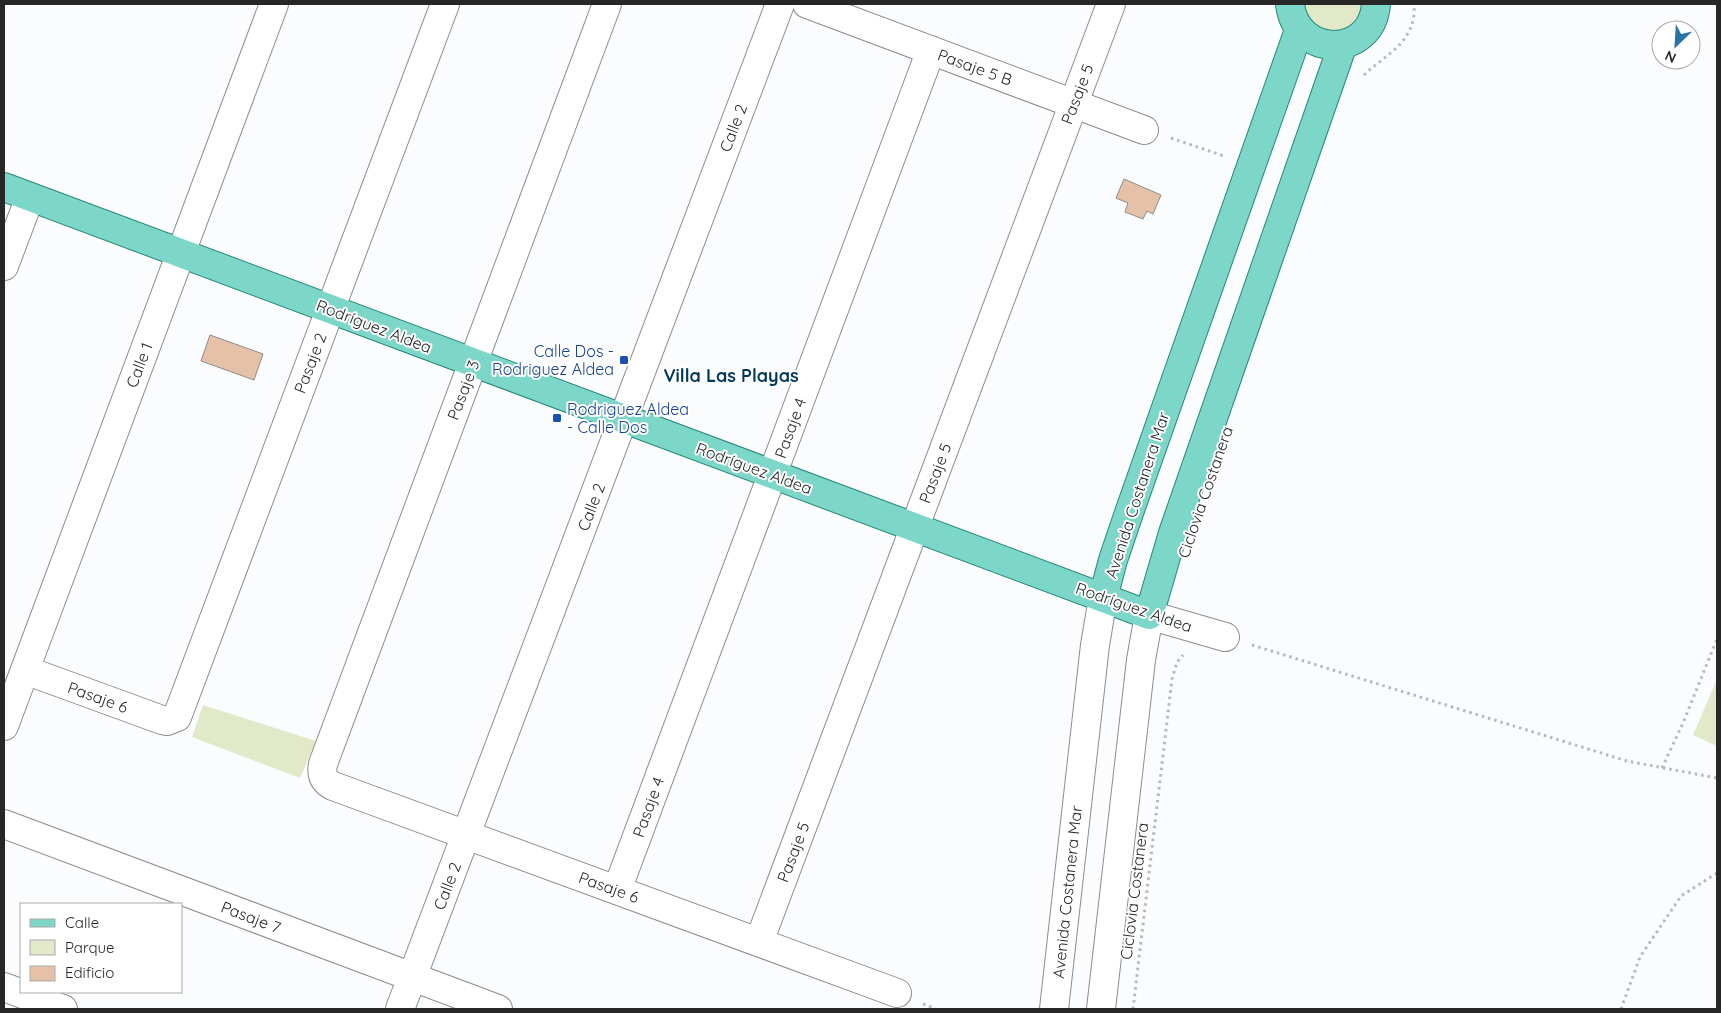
<svg xmlns="http://www.w3.org/2000/svg" width="1721" height="1013" viewBox="0 0 1721 1013" font-family="Quicksand,sans-serif">
  <style>
    .green { fill: #e2e9c9 }
    .building { fill: #e5c2a7; stroke: #8d8c8b }
    .lines { fill: none; stroke-linecap: round; stroke-linejoin: round }
    .minor-casing { stroke: #8c8d8f; stroke-width: 30 }
    .major-casing { stroke: #258878; stroke-width: 30 }
    .path { stroke: #b6b8b9; stroke-width: 3; stroke-dasharray: 2.5 4; stroke-linecap: butt }
    .minor { stroke: #fff; stroke-width: 28 }
    .major { stroke: #7cd7c8; stroke-width: 28 }
    .transit-dot { fill: #1a4fb4; stroke: #fff; stroke-width: 2 }
    .labels { text-anchor: middle; dominant-baseline: central; stroke-width: 4; stroke-linejoin: round; paint-order: stroke }
    .street-label { font-size: 16px; fill: #272728; stroke: #fff }
    .transit-label { font-size: 16px; fill: #164399; stroke: #fff; text-anchor: end }
    .neighbourhood-label { font-size: 18px; font-weight: bold; fill: #00385a; stroke: #fff }
  </style>
  <rect width="100%" height="100%" fill="#fafcfd"/>
  <path class="green" d="M 1302,4 L 1363,4 C 1360,23 1351,28 1334,34 L 1309,23 Z
    M 1717,679 L 1717,746 L 1693,735 Z
    M 203,705 L 316,741 L 300,778 L 192,737 Z"/>
  <path class="building" d="M 1124,179 L 1161,195 L 1153,214 L 1147,211 L 1143,219 L 1125,212 L 1128,203 L 1116,198 Z
    M 210,335 L 263,354 L 254,380 L 201,361 Z"/>
  <g class="lines">
    <defs>
      <path id="minor" d="M 607,4 L 323,764 C 321,775 323,781 333,786 L 897,993
        M 807,4 L 1144,130
        M 4,266 L 30,197
        M 25,670 L 162,720 L 167,721 L 177,717 L 445,4
        M 4,726 L 274,4
        M 4,824 L 498,1009
        M 617,890 L 931,50
        M 759,942 L 1111,4
        M 4,987 L 63,1009
        M 400,1009 L 780,4
        M 1054,1009 L 1095,645 L 1103,598
        M 1101,1009 L 1141,660 L 1149,615 L 1225,637"/>
      <path id="major" d="M 1290,4 C 1296,58 1372,59 1376,4
        M 4,187 L 1149,615 L 1173,533 L 1343,44
        M 1103,598 L 1113,560 L 1130,510 L 1299,30"/>
    </defs>
    <use href="#minor" class="minor-casing"/>
    <use href="#major" class="major-casing"/>
    <path class="path" d="M 1364,75 C 1386,54 1417,42 1414,4
      M 1171,138 L 1224,156
      M 1252,645 L 1627,761 L 1717,778
      M 1662,768 L 1683,723 L 1717,639
      M 923,1004 L 936,1009
      M 1133,1009 L 1172,679 L 1177,662 L 1183,655
      M 1621,1009 L 1640,957 L 1681,896 L 1717,873"/>
    <use href="#minor" class="minor"/>
    <use href="#major" class="major"/>
  </g>
  <g class="transit-dot">
    <rect x="619" y="355" width="10" height="10" rx="2.5"/>
    <rect x="552" y="413" width="10" height="10" rx="2.5"/>
  </g>
  <g class="labels">
    <g class="street-label">
      <text transform="translate(975 67) rotate(20)">Pasaje 5 B</text>
      <text transform="translate(1077 94) rotate(-69)">Pasaje 5</text>
      <text transform="translate(733 128) rotate(-69)">Calle 2</text>
      <text transform="translate(374 326) rotate(21)">Rodríguez Aldea</text>
      <text transform="translate(310 363) rotate(-69)">Pasaje 2</text>
      <text transform="translate(139 365) rotate(-69)">Calle 1</text>
      <text transform="translate(463 390) rotate(-69)">Pasaje 3</text>
      <text transform="translate(790 428) rotate(-70)">Pasaje 4</text>
      <text transform="translate(754 468) rotate(20)">Rodríguez Aldea</text>
      <text transform="translate(935 473) rotate(-69)">Pasaje 5</text>
      <text transform="translate(1205 492) rotate(-71)">Ciclovia Costanera</text>
      <text transform="translate(1137 495) rotate(-72)">Avenida Costanera Mar</text>
      <text transform="translate(591 507) rotate(-69)">Calle 2</text>
      <text transform="translate(1134 607) rotate(19)">Rodríguez Aldea</text>
      <text transform="translate(98 697) rotate(20)">Pasaje 6</text>
      <text transform="translate(648 807) rotate(-70)">Pasaje 4</text>
      <text transform="translate(793 852) rotate(-69)">Pasaje 5</text>
      <text transform="translate(447 886) rotate(-69)">Calle 2</text>
      <text transform="translate(609 887) rotate(20)">Pasaje 6</text>
      <text transform="translate(1134 891) rotate(-83)">Ciclovia Costanera</text>
      <text transform="translate(1067 892) rotate(-84)">Avenida Costanera Mar</text>
      <text transform="translate(251 917) rotate(21)">Pasaje 7</text>
    </g>
    <g class="transit-label">
      <text x="614" y="351">Calle Dos -<tspan x="614" dy="18">Rodriguez Aldea</tspan></text>
      <text x="567" y="409" text-anchor="start">Rodriguez Aldea<tspan x="567" dy="18">- Calle Dos</tspan></text>
    </g>
    <g class="neighbourhood-label">
      <text x="731" y="375">Villa Las Playas</text>
    </g>
  </g>
  <rect width="1721" height="1013" fill="none" stroke="#272728" stroke-width="10"/>
  <rect x="20" y="903" width="162" height="90" fill="#ffffff" stroke="#a9a9a9"/>
  <rect x="30" y="919" width="25" height="8" fill="#7cd7c8" stroke="#a9a9a9"/>
  <text x="65" y="928" font-size="15" fill="#272728">Calle</text>
  <rect x="30" y="940" width="25" height="15" fill="#e2e9c9" stroke="#a9a9a9"/>
  <text x="65" y="953" font-size="15" fill="#272728">Parque</text>
  <rect x="30" y="966" width="25" height="15" fill="#e5c2a7" stroke="#a9a9a9"/>
  <text x="65" y="978" font-size="15" fill="#272728">Edificio</text>
  <g transform="translate(1676 45) rotate(205)"><circle r="24" fill="#ffffff" stroke="#a9a9a9"/>
  <path d="M0-4L9 19L0 12L-9 19Z" fill="#2973a6"/>
  <text y="-8" font-size="14" font-weight="bold" text-anchor="middle" fill="#272728">N</text>
  </g>
</svg>
